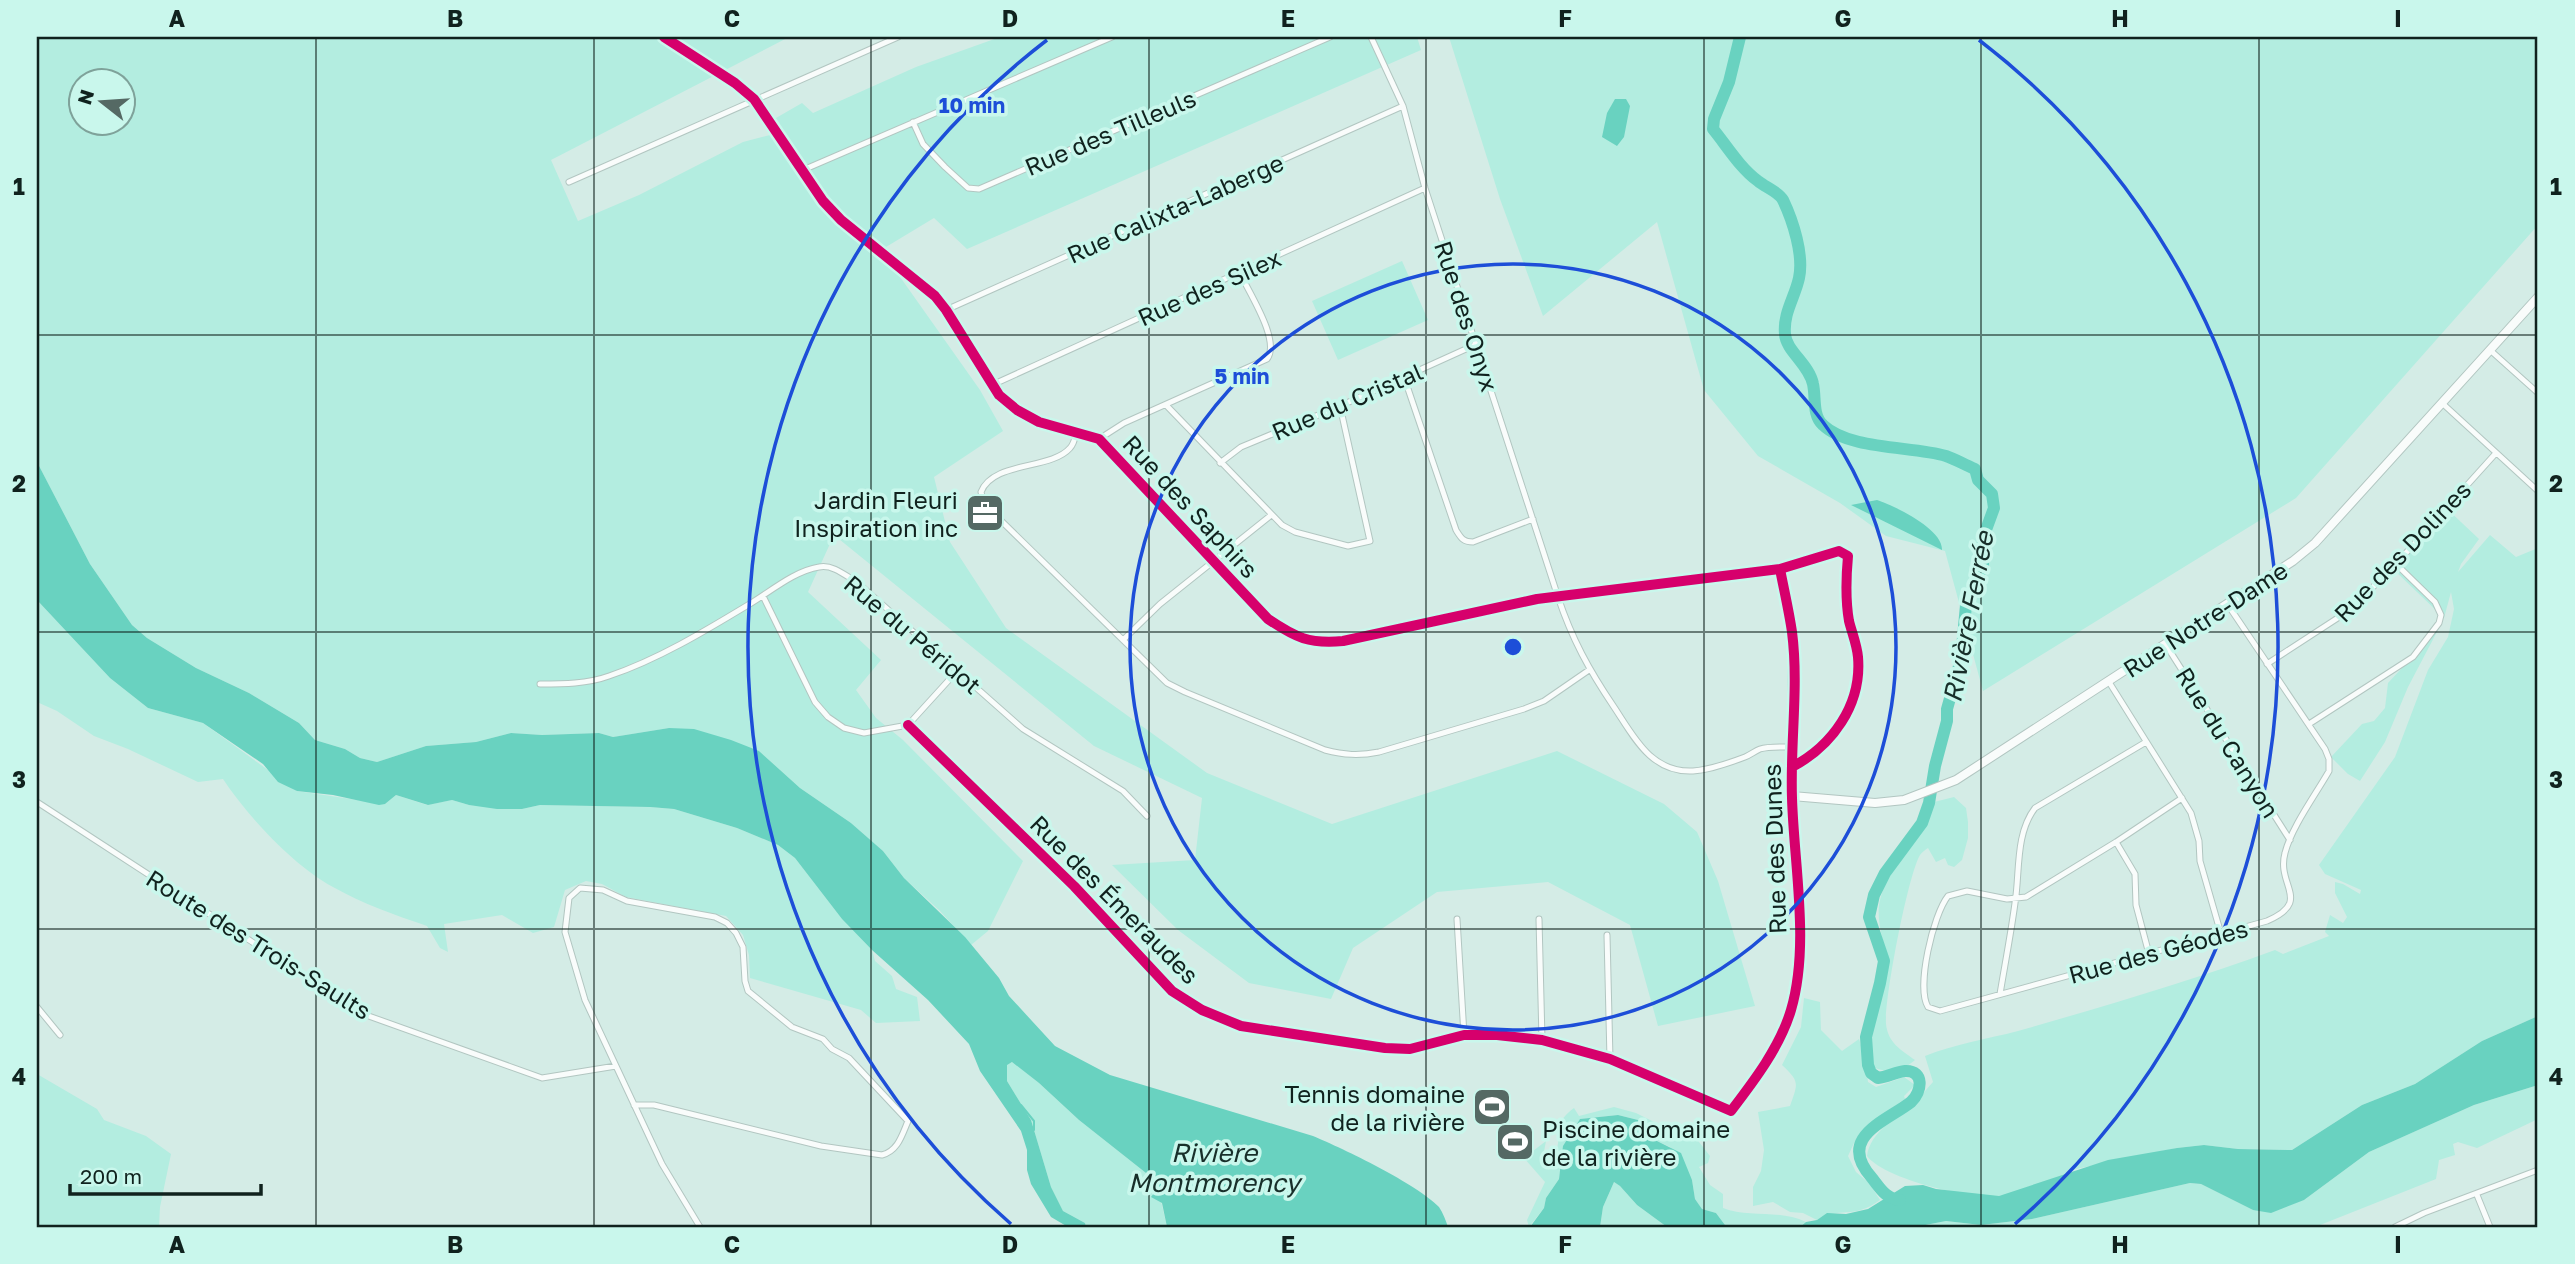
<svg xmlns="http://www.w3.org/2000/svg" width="2575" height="1264" viewBox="0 0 2575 1264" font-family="'Golos Text',sans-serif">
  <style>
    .green { fill: #b3ede0; fill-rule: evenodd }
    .water { fill: #69d2c0 }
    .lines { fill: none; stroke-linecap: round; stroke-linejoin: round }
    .stream { stroke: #69d2c0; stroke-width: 2 }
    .river { stroke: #69d2c0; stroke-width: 12 }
    .street-casing { stroke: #b2c6c1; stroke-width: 7 }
    .secondary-casing { stroke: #b2c6c1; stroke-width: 10 }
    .street { stroke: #f9fcfb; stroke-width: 5 }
    .secondary { stroke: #f9fcfb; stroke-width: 8 }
    .cycleway-casing { stroke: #c9f7ec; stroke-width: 15 }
    .cycleway { stroke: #d6006c; stroke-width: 10 }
    .grid { fill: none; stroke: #10221e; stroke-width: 2; stroke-opacity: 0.55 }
    .ring { fill: none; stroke: #1d4ed8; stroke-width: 3.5 }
    .labels { text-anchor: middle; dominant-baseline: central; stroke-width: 7; stroke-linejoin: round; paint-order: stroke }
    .street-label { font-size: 24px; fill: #10221e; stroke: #c9f7ec }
    .poi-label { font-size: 24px; fill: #10221e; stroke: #c9f7ec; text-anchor: end }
    .water-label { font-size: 26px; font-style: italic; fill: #182f2a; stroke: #c9f7ec }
    .centre { fill: #1d4ed8; stroke: #c9f7ec; stroke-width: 3.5 }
    .ring-label { font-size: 21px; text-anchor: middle; font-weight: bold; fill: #1d4ed8; stroke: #c9f7ec; stroke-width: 7; stroke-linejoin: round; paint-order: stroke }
    .neatline { fill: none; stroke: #10221e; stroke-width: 2.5 }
    .grid-label { font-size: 23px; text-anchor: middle; font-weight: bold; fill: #10221e }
  </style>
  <rect width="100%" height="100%" fill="#d4ece6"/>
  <path class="green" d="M 37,37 L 789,37 L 551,160 L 578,221 L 639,195 L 743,142 L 778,133 L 776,118 L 802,103 L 813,113 L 916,67 L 1000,37 L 1417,37 L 1421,50 L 967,249 L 934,218 L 881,250 L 980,390 L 1003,431 L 934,477 L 950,542 L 1006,628 L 1207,773 L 1332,824 L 1557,751 L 1664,804 L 1697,832 L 1718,881 L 1755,1006 L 1658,1026 L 1630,925 L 1548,882 L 1437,892 L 1353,948 L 1331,999 L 1249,983 L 1178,930 L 1112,865 L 1195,860 L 1202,798 L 1094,746 L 834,535 L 808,592 L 881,660 L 856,690 L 876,718 L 903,740 L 1023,861 L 988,931 L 971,945 L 940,911 L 904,878 L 883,851 L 851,823 L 800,788 L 759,751 L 669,728 L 613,737 L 599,733 L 542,735 L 511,733 L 476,742 L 426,746 L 377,762 L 360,758 L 345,749 L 315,740 L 299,723 L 249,693 L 196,668 L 147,638 L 132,625 L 90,564 L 37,462 ZM 80,80 L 122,80 L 122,122 L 80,122 Z
    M 1449,37 L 2538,37 L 2538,225 L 2296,498 L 1983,691 L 1945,551 L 1886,536 L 1840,503 L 1758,456 L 1704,390 L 1657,222 L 1543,316 L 1500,199 Z
    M 1402,261 L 1428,320 L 1338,360 L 1312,301 Z
    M 2444,506 L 2479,539 L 2461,564 L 2458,572 L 2490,535 L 2516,557 L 2538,548 L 2538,1016 L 2482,1041 L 2415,1084 L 2362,1105 L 2292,1150 L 2238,1149 L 2204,1145 L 2177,1148 L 2076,1169 C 2055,1181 2024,1192 1999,1196 C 1972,1200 1884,1179 1867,1156 C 1870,1132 1897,1117 1914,1103 C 1921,1097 1926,1089 1933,1082 L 1925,1056 C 1955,1044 1987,1039 2018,1031 C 2105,1006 2191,981 2275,950 L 2283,954 L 2329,936 L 2325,932 L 2330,915 L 2343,923 L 2347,917 L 2335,893 L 2335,882 L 2343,884 L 2360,894 L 2361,890 L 2325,874 L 2319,865 L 2395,757 L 2428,670 L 2448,637 L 2454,609 L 2451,592 L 2444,618 L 2390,566 Z
    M 37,600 L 110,678 L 148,708 L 203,723 L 297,791 L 385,804 L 396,795 L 427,805 L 452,800 L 469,805 L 522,809 L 540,805 L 650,807 L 674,809 L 737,828 L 778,845 L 795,858 L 842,919 L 872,950 L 875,961 L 892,976 L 896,989 L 917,997 L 920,1021 L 876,1023 L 861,1010 L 750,978 L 749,955 L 743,935 L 726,916 L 626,897 L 602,884 L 586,881 L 565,890 L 554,927 L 533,933 L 502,915 L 444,924 L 448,952 L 440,948 L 427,926 C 395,915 363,904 333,887 C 293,865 249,818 223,779 L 198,782 L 128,749 L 94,736 L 57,711 L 37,702 Z
    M 2439,628 L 2408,687 L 2385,742 L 2360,781 L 2348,774 L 2331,757 L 2362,724 L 2374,721 L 2385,708 L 2388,683 Z
    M 1954,797 L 1966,808 L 1968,822 L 1968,838 L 1962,860 L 1954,867 L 1948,865 L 1945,858 L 1936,862 L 1928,848 C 1925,850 1922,852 1920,855 C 1908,875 1884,1000 1886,1024 C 1888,1043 1901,1050 1915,1060 C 1902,1071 1888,1074 1873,1067 C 1867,1028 1881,1006 1885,971 C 1888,944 1873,922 1881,896 C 1892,861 1925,838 1934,802 Z
    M 1804,998 L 1820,1002 L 1821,1030 L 1842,1051 L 1859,1039 L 1865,1057 L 1868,1082 L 1876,1087 L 1904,1077 L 1915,1085 L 1904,1096 L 1905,1099 C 1898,1104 1891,1108 1885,1113 C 1871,1125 1879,1138 1854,1143 L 1848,1156 L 1856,1172 L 1869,1183 L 1880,1200 C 1854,1220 1838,1206 1817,1220 L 1803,1213 L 1790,1212 L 1773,1202 L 1753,1206 L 1753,1187 L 1761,1171 L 1764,1150 L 1758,1112 L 1790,1106 C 1798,1083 1800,1082 1782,1065 L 1801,1027 Z
    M 1013,1062 L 1039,1083 L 1079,1120 L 1146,1173 L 1158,1188 L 1167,1227 L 1086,1227 L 1085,1223 L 1063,1211 L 1051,1187 L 1031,1120 L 1007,1081 L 1007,1064 Z
    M 37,1074 L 97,1109 L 104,1120 L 146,1136 L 171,1154 L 160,1207 L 159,1227 L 37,1227 Z
    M 2538,1085 L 2538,1119 L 2477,1148 L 2458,1142 L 2453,1144 L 2455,1155 L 2439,1160 L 2436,1179 L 2315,1227 L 1915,1227 L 1946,1221 L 1981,1225 L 2032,1219 L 2190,1183 L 2201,1184 L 2253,1210 L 2304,1200 L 2369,1152 L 2474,1105 Z
    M 1507,1097 L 1509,1113 L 1478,1119 L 1475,1101 Z
    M 1614,1107 L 1636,1113 L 1680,1135 L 1692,1133 L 1710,1156 L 1708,1163 L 1699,1167 L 1710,1185 L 1723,1194 L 1723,1208 C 1748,1218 1778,1209 1806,1222 L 1800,1227 L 1725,1225 L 1716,1213 L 1702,1209 L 1695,1199 L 1692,1180 L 1670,1147 L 1657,1141 L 1638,1120 L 1618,1115 L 1580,1119 L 1562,1158 L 1559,1179 L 1546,1198 L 1544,1208 L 1529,1227 L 1527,1220 L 1545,1182 L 1524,1158 L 1546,1141 L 1543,1157 L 1551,1165 C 1553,1160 1556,1154 1557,1149 C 1562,1128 1553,1124 1574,1108 L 1579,1116 Z
    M 1614,1182 L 1620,1186 L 1637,1205 L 1667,1227 L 1600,1227 L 1603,1207 Z"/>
  <path class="water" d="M 1615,99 L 1626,99 L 1630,106 L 1624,137 L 1617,146 L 1602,137 L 1607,113 Z
    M 37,462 L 90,564 L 132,625 L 147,638 L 196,668 L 249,693 L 299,723 L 315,740 L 345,749 L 360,758 L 377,762 L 426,746 L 476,742 L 511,733 L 542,735 L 599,733 L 613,737 L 669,728 L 694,729 L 731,740 L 759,751 L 800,788 L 851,823 L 883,851 L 904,878 L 965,937 L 999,978 L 1009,996 L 1055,1046 L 1110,1075 L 1313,1136 C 1344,1149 1417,1184 1439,1207 C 1443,1213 1446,1221 1448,1227 L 1167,1227 L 1162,1203 L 1151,1197 L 1158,1188 L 1146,1173 L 1079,1120 L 1039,1083 L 1012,1062 L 1007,1065 L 1007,1081 L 1031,1120 L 1051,1187 L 1063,1211 L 1085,1223 L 1086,1227 L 1068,1227 L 1051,1217 L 1031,1184 L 1027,1170 L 1027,1150 L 1021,1131 L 980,1071 L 969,1044 L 928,1000 L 872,950 L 842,919 L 795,858 L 778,845 L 737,828 L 674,809 L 650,807 L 540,805 L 522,809 L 497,809 L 469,805 L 452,800 L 428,805 L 396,795 L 385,804 L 379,805 L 333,795 L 297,791 L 278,782 L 263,764 L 203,723 L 148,708 L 110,678 L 37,600 Z
    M 1877,500 C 1895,506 1943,529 1942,550 L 1851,505 Z
    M 2538,1016 L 2538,1085 L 2474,1105 L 2369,1152 L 2304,1200 L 2271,1213 L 2253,1210 L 2201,1184 L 2190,1183 L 2032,1219 L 1981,1225 L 1946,1221 L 1915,1227 L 1800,1227 L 1806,1222 L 1817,1220 L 1827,1213 L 1846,1214 L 1868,1209 L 1905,1186 L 1923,1185 L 1936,1189 L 1999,1196 L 2108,1160 L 2177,1148 L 2204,1145 L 2238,1149 L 2292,1150 L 2362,1105 L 2415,1084 L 2482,1041 Z
    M 1618,1115 L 1638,1120 L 1657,1141 L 1681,1153 L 1692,1180 L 1695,1199 L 1702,1209 L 1716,1213 L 1725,1225 L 1771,1227 L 1667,1227 L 1637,1205 L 1620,1186 L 1614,1182 L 1603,1207 L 1600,1227 L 1530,1227 L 1544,1208 L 1546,1198 L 1559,1179 L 1563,1146 L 1580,1119 Z"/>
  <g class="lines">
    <path class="stream" d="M 1021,1105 L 1034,1121 L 1034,1130"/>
    <path class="river" d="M 1740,37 L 1729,82 L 1714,119 L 1713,129 C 1727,146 1740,168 1758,181 C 1765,187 1779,192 1783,200 C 1793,221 1804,255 1799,278 C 1795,297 1783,313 1785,334 C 1786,351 1809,364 1813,384 C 1816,397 1812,415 1823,425 C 1849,450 1912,446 1946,456 C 1955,459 1965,465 1975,469 L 1978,480 L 1992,494 L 1994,508 L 1983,538 L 1983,565 L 1966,605 L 1961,659 L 1947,709 L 1947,721 L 1935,766 L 1929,803 L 1922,823 L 1885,873 L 1874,895 L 1869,917 L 1884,961 L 1880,983 L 1866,1037 L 1868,1065 L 1871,1073 L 1878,1078 C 1887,1077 1896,1072 1905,1071 C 1925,1070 1922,1092 1911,1102 C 1887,1121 1835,1137 1872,1178 C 1880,1188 1886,1199 1900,1200"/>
    <defs>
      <path id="street" d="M 1371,37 L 1403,106 L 1425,188 L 1558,597 C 1572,639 1589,670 1614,707 C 1634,737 1651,773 1693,771 C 1710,770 1729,763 1745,757 C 1750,755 1755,751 1760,749 C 1769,746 1782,747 1792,747
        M 913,122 L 923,144 L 945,167 L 968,188 L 979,189 L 1330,37
        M 803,170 L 1112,37
        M 569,182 L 898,37
        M 946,310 L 1403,106
        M 2490,350 L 2538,393
        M 1404,377 L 1456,530 C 1461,538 1463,542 1473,542 L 1533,519
        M 992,385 L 1425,188
        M 2442,403 L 2538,491
        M 1166,405 L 1282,525 L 1295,532 L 1348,546 L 1370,541 L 1340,406
        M 1076,433 C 1075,438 1074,444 1070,448 C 1051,470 993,461 981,492 L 984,504 L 1167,683 L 1185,692 L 1325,750 C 1344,755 1359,756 1379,752 L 1524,709 L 1544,701 L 1589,670
        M 1099,439 L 1124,423 L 1267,359 C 1281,341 1249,293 1240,273
        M 1220,463 L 1241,447 L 1340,406 L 1477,344
        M 1780,569 L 1839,551 L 1848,556 C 1846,578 1845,598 1849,621 C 1852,633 1857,645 1858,657 C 1862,705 1832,746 1792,767
        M 763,596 L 815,702 L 828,717 L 844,728 L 864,733 L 908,725 L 958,670
        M 1123,640 L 1160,604 L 1270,516
        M 2166,645 L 2290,840
        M 2267,664 L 2350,610 L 2396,564 L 2496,453
        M 2109,682 L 2191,813 L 2199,841 L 2200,861 L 2221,934
        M 540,684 C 563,684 587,684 609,676 C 657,660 705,631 748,605 C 770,592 794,571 819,567 C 833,564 846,576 858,583 L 1023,729 L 1123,791 L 1147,816
        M 2309,724 L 2413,657 L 2439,623 L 2441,615 L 2435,602 L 2396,564
        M 908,725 L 1074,886 L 1172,991 L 1202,1010 L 1241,1026 L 1385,1048 L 1410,1049 L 1464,1035 L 1497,1035 L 1542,1040 L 1610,1059 L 1731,1111 L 1756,1077 L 1781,1035 L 1795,991 L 1799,934 L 1792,796
        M 2182,798 L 2116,842 L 2026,897 L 2007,899 L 1967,891 L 1948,896 C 1933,915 1916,987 1928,1007 L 1940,1011 L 2267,921 C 2313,901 2276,886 2285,853 C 2291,828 2316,794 2329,771 L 2329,759 L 2325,749 L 2228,605
        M 37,802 L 363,1014 L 542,1078 L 616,1066
        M 2116,842 L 2135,874 L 2136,905 L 2149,954
        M 1457,919 L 1464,1035
        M 1539,919 L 1542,1040
        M 1607,935 L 1610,1059
        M 2000,994 C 2005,964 2011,933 2015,903 C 2020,873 2015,834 2035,808 L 2146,742
        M 37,1007 L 60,1035
        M 634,1105 L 654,1105 L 821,1146 L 882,1155 C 898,1151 902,1135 908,1121 L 849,1058 L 832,1049 L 823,1039 L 792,1027 L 748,991 L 745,981 L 743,947 L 736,933 L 727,923 L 715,917 L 627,901 L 603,890 L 580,888 L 569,898 L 565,932 L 585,1000 L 662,1164 L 700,1227
        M 2477,1195 L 2490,1227
        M 2395,1227 L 2424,1213 L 2538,1170"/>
      <path id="secondary" d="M 664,37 L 735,83 L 754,99 L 823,201 L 841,220 L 935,296 L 946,310 L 999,395 L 1017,410 L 1039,422 L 1099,439 L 1268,619 C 1296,638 1309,644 1343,641 L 1537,599 L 1780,569 L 1792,633 L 1792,796 L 1875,803 L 1904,800 L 1956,780 L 2293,561 L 2315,543 L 2538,297"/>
    </defs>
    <use href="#street" class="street-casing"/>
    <use href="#secondary" class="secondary-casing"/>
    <use href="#street" class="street"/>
    <use href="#secondary" class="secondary"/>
    <defs>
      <path id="cycleway" d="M 664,37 L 735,83 L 754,99 L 823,201 L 841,220 L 935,296 L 946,310 L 999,395 L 1017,410 L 1039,422 L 1099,439 L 1268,619 C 1296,638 1309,644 1343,641 L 1537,599 L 1780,569 L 1839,551 L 1848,556 C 1846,578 1845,598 1849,621 C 1852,633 1857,645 1858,657 C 1862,705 1832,746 1792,767
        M 908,725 L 1074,886 L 1172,991 L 1202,1010 L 1241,1026 L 1385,1048 L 1410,1049 L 1464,1035 L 1497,1035 L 1542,1040 L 1610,1059 L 1731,1111 C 1754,1081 1780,1047 1791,1010 C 1810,945 1794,866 1792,798 C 1790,743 1799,686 1792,632 C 1789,611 1784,590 1780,569"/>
    </defs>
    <use href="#cycleway" class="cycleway-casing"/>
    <use href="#cycleway" class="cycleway"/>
  </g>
  <path class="grid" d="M 316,37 L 316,1227M 594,37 L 594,1227M 871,37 L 871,1227M 1149,37 L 1149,1227M 1426,37 L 1426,1227M 1704,37 L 1704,1227M 1981,37 L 1981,1227M 2259,37 L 2259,1227M 37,335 L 2538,335M 37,632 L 2538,632M 37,929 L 2538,929"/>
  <g class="ring">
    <circle cx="1513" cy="647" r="383"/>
    <path d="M1011 1224A765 765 0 0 1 1047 40M1979 40A765 765 0 0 1 2015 1224"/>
  </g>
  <defs>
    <symbol id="office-square" viewBox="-11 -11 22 22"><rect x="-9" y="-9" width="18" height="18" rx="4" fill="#556964" stroke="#c9f7ec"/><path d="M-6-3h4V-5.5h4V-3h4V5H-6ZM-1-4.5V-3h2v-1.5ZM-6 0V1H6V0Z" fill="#fff"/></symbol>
    <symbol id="stadium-square" viewBox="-11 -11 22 22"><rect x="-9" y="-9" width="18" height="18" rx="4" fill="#556964" stroke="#c9f7ec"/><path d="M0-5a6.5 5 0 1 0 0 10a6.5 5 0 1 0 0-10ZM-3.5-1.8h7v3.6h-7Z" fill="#fff"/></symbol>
  </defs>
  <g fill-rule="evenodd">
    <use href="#office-square" x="963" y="491" width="44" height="44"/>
    <use href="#stadium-square" x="1470" y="1085" width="44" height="44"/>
    <use href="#stadium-square" x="1493" y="1120" width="44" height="44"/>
  </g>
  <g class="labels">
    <g class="street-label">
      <text transform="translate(1110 132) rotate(-23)">Rue des Tilleuls</text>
      <text transform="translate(1175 208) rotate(-24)">Rue Calixta-Laberge</text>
      <text transform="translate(1209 287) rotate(-24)">Rue des Silex</text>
      <text transform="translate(1467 316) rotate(72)">Rue des Onyx</text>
      <text transform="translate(1347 401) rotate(-23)">Rue du Cristal</text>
      <text transform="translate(1191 506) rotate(47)">Rue des Saphirs</text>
      <text transform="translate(2402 551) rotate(-46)">Rue des Dolines</text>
      <text transform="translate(2205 619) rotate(-33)">Rue Notre-Dame</text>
      <text transform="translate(913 634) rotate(40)">Rue du Péridot</text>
      <text transform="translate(2228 742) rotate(58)">Rue du Canyon</text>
      <text transform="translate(1774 849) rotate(-92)">Rue des Dunes</text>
      <text transform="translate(1115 899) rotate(45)">Rue des Émeraudes</text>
      <text transform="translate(259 944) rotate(32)">Route des Trois-Saults</text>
      <text transform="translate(2158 951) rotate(-15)">Rue des Géodes</text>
    </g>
    <g class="poi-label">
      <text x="958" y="499">Jardin Fleuri<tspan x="958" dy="28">Inspiration inc</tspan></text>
      <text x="1465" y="1093">Tennis domaine<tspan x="1465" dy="28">de la rivière</tspan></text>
      <text x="1542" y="1128" text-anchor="start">Piscine domaine<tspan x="1542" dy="28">de la rivière</tspan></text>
    </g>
    <g class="water-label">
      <text transform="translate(1968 617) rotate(-79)">Rivière Ferrée</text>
      <text x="1214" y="1152">Rivière<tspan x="1214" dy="30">Montmorency</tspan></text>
    </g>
  </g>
  <circle cx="1513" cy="647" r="10" class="centre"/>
  <g class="ring-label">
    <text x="972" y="113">10 min</text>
    <text x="1242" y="384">5 min</text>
  </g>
  <rect width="2575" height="1264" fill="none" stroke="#c9f7ec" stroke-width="77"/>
  <g transform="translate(102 102) rotate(287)"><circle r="33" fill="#c9f7ec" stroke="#7fa29a" stroke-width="2"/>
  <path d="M0-5L12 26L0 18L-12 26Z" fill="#556964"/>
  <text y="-10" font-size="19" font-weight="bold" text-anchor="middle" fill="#10221e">N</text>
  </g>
  <path d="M70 1184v10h191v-10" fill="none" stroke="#10221e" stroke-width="3.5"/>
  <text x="80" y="1184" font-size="21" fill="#10221e" stroke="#c9f7ec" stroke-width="5" paint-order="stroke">200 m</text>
  <rect x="38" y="38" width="2498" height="1188" class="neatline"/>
  <g class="grid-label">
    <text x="177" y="27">A</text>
    <text x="455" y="27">B</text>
    <text x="732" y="27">C</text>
    <text x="1010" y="27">D</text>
    <text x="1288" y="27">E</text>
    <text x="1565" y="27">F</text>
    <text x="1843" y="27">G</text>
    <text x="2120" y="27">H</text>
    <text x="2398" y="27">I</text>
    <text x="19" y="195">1</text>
    <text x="2556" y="195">1</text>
    <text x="19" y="492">2</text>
    <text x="2556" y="492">2</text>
    <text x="19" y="788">3</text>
    <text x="2556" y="788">3</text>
    <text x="19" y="1085">4</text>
    <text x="2556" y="1085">4</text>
    <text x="177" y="1253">A</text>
    <text x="455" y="1253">B</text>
    <text x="732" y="1253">C</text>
    <text x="1010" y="1253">D</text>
    <text x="1288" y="1253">E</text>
    <text x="1565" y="1253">F</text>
    <text x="1843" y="1253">G</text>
    <text x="2120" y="1253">H</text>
    <text x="2398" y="1253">I</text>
  </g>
</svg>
